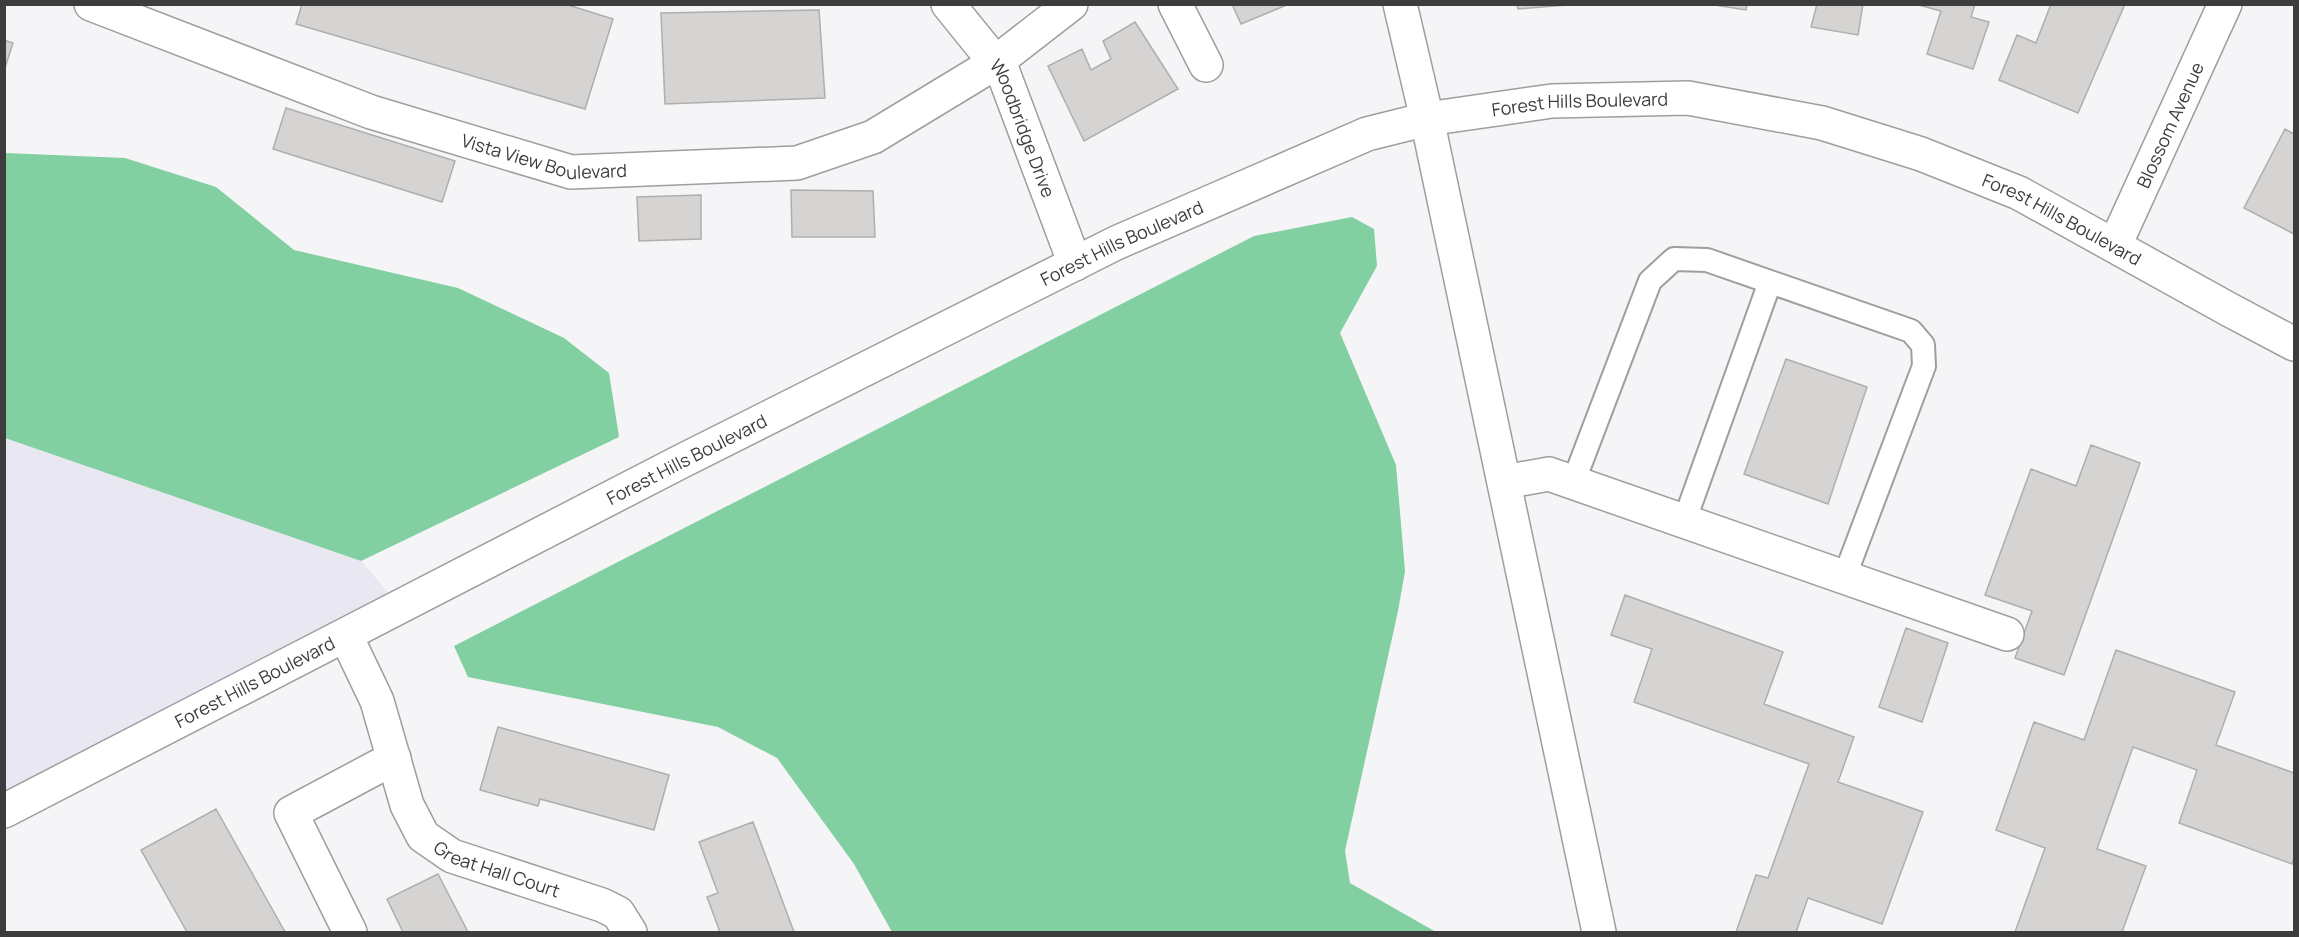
<svg xmlns="http://www.w3.org/2000/svg" width="2299" height="937" viewBox="0 0 2299 937" font-family="Manrope,sans-serif">
  <style>
    .built { fill: #e9e8f2 }
    .forest { fill: #82d0a1 }
    .building { fill: #d6d4d3; stroke: #afaeac; stroke-width: 1.5 }
    .lines { fill: none; stroke-linecap: round; stroke-linejoin: round }
    .service-casing { stroke: #9e9ea0; stroke-width: 26 }
    .minor-casing { stroke: #9e9ea0; stroke-width: 36 }
    .service { stroke: #fff; stroke-width: 22 }
    .minor { stroke: #fff; stroke-width: 33 }
    .labels { text-anchor: middle; dominant-baseline: central; stroke-width: 6; stroke-linejoin: round; paint-order: stroke }
    .street-label { font-size: 18px; fill: #3d3d3e; stroke: #fff }
  </style>
  <rect width="100%" height="100%" fill="#f5f4f6"/>
  <path class="built" d="M 5,438 L 361,561 L 399,605 L 5,808 Z"/>
  <path class="forest" d="M 5,153 L 125,158 L 216,187 L 294,250 L 458,288 L 564,338 L 609,373 L 619,437 L 361,561 L 5,438 Z
    M 1352,217 L 1374,229 L 1377,266 L 1340,333 L 1396,465 L 1405,571 L 1398,611 L 1345,851 L 1350,883 L 1436,932 L 892,932 L 854,864 L 777,758 L 718,727 L 468,677 L 454,646 L 1254,236 Z"/>
  <path class="building" d="M 302,4 L 565,4 L 613,19 L 585,109 L 296,24 Z
    M 1232,4 L 1289,4 L 1241,24 Z
    M 1517,4 L 1579,4 L 1518,9 Z
    M 1708,4 L 1747,4 L 1746,10 Z
    M 1817,4 L 1863,4 L 1858,35 L 1811,27 Z
    M 1915,4 L 1975,4 L 1971,17 L 1989,22 L 1973,69 L 1927,54 L 1941,11 Z
    M 2051,4 L 2125,4 L 2078,113 L 1999,80 L 2017,35 L 2036,43 Z
    M 819,10 L 825,98 L 665,104 L 661,13 Z
    M 1135,22 L 1178,89 L 1084,141 L 1048,66 L 1082,49 L 1091,70 L 1111,59 L 1103,41 Z
    M 4,40 L 13,43 L 4,71 Z
    M 286,108 L 455,161 L 442,202 L 273,149 Z
    M 2285,129 L 2294,134 L 2294,234 L 2244,208 Z
    M 791,190 L 873,191 L 875,237 L 792,237 Z
    M 701,195 L 701,239 L 639,241 L 637,197 Z
    M 1786,359 L 1867,387 L 1828,504 L 1744,474 Z
    M 2091,445 L 2140,463 L 2064,675 L 2015,658 L 2032,611 L 1985,595 L 2031,469 L 2076,486 Z
    M 1625,595 L 1783,652 L 1764,704 L 1854,737 L 1838,782 L 1923,812 L 1882,924 L 1808,898 L 1796,932 L 1736,932 L 1756,875 L 1768,878 L 1809,764 L 1634,702 L 1652,649 L 1611,635 Z
    M 1906,628 L 1948,643 L 1922,722 L 1879,707 Z
    M 2116,650 L 2235,692 L 2216,745 L 2294,773 L 2294,858 L 2292,864 L 2179,823 L 2197,770 L 2133,747 L 2097,849 L 2146,866 L 2122,932 L 2015,932 L 2045,848 L 1996,830 L 2034,722 L 2084,740 Z
    M 498,727 L 669,775 L 654,830 L 540,799 L 538,806 L 480,790 Z
    M 216,809 L 285,932 L 187,932 L 141,850 Z
    M 753,822 L 794,932 L 720,932 L 707,897 L 718,893 L 699,842 Z
    M 438,874 L 468,932 L 403,932 L 387,899 Z"/>
  <g class="lines">
    <defs>
      <path id="service" d="M 1573,483 L 1650,281 L 1674,259 L 1707,260 L 1911,331 L 1923,345 L 1924,366 L 1844,578
        M 1684,522 L 1770,282"/>
      <g id="minor">
        <path id="s1" d="M 91,4 L 371,112 L 571,172 L 797,163 L 873,137 L 995,63 L 1071,4"/>
        <path id="s2" d="M 948,4 L 1003,72 L 1075,264"/>
        <path d="M 1175,4 L 1206,65"/>
        <path d="M 1400,4 L 1427,119 L 1599,932"/>
        <path id="s3" d="M 2115,245 L 2225,4"/>
        <path d="M 1504,482 L 1549,474 L 2007,634"/>
        <path id="s4" d="M 346,636 L 377,701 L 407,805 L 423,836 L 452,856 L 602,905 L 618,913 L 630,932"/>
        <path id="s5" d="M 4,811 L 680,462 L 1116,243 L 1367,134 L 1427,119 L 1552,101 L 1688,98 L 1822,123 L 1921,154 L 2019,193 L 2228,309 L 2294,344"/>
        <path d="M 350,932 L 291,813 L 394,758"/>
      </g>
    </defs>
    <use href="#service" class="service-casing"/>
    <use href="#minor" class="minor-casing"/>
    <use href="#service" class="service"/>
    <use href="#minor" class="minor"/>
  </g>
  <g class="labels">
    <g class="street-label">
      <text stroke="none"><textPath href="#s5" startOffset="1738">Forest Hills Boulevard</textPath></text>
      <text stroke="none"><textPath href="#s3" startOffset="132">Blossom Avenue</textPath></text>
      <text stroke="none"><textPath href="#s2" startOffset="147">Woodbridge Drive</textPath></text>
      <text stroke="none"><textPath href="#s1" startOffset="480">Vista View Boulevard</textPath></text>
      <text stroke="none"><textPath href="#s5" startOffset="2242">Forest Hills Boulevard</textPath></text>
      <text stroke="none"><textPath href="#s5" startOffset="1254">Forest Hills Boulevard</textPath></text>
      <text stroke="none"><textPath href="#s5" startOffset="768">Forest Hills Boulevard</textPath></text>
      <text stroke="none"><textPath href="#s5" startOffset="282">Forest Hills Boulevard</textPath></text>
      <text stroke="none"><textPath href="#s4" startOffset="297">Great Hall Court</textPath></text>
    </g>
  </g>
  <rect width="2299" height="937" fill="none" stroke="#3d3d3e" stroke-width="12"/>
</svg>
